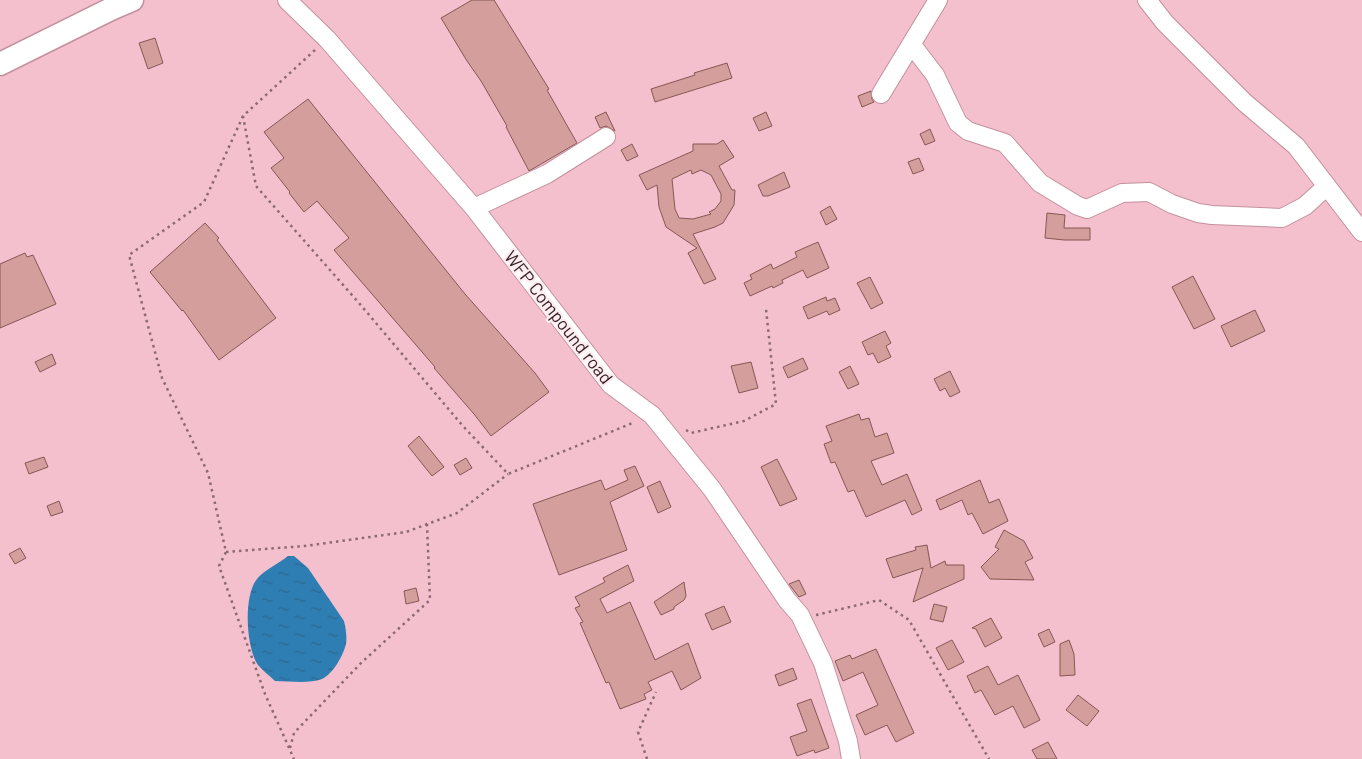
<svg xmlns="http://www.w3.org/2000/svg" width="1362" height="759" viewBox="0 0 1362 759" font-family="Barlow,sans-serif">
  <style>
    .water { fill: url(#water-ripples) }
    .building { fill: #d39e9b; stroke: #865755; fill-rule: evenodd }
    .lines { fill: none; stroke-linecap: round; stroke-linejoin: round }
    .minor-casing { stroke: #c3909d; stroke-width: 20 }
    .major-casing { stroke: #c3909d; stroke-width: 25 }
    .path { stroke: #8c6972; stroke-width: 2.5; stroke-dasharray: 2.5 4; stroke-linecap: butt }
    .minor { stroke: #fff; stroke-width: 18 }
    .major { stroke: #fff; stroke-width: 22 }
    .labels { text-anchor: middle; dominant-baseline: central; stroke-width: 4.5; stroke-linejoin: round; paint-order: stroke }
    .street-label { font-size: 18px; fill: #311d23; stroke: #fdecf0 }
  </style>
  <defs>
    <pattern id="water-ripples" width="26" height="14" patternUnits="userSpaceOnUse" patternTransform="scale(1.25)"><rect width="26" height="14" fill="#2f7eb3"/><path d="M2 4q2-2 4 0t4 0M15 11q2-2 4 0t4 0" fill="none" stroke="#296791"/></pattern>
  </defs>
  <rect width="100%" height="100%" fill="#f5c0cd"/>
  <path class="water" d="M 288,556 L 294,556 L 308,568 L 344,621 C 346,629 347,637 346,644 C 343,656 333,674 322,679 C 308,684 289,681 275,681 C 270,676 263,671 258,665 C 246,648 243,596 257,579 C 264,570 278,564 288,556 Z"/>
  <path class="building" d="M 472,0 L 494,0 L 549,89 L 547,90 L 577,143 L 529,171 L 506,127 L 507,126 L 481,81 L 467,61 L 441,18 Z
    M 155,38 L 163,63 L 148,69 L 139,43 Z
    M 727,63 L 732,78 L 655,102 L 651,89 L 695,75 L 694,73 Z
    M 871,91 L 872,99 L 874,102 L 862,107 L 858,96 Z
    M 308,99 L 465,294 L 535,373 L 549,392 L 491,436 L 474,414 L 434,368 L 435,367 L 334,250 L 349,238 L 317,201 L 304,212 L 289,193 L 290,192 L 271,168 L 284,158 L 264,132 Z
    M 606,112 L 615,131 L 606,126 L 600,128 L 595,117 Z
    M 766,112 L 772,126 L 759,131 L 753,118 Z
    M 930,129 L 935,141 L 925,145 L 920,134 Z
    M 723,140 L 734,157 L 719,166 L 732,190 L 735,190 L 734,205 L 723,223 L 715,227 L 693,234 L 716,279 L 704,284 L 688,253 L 697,248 L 666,227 L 659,207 L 657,185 L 647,190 L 639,175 L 693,151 L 693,144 L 717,144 ZM 691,170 L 692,174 L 701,170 L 711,175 L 721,194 L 721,201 L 715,209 L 709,212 L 711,214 L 693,219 L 679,218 L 675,209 L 672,179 Z
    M 632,144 L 638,156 L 627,161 L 621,150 Z
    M 919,158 L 924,170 L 913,174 L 908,162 Z
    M 784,172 L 790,187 L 768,196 L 763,196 L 758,185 Z
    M 830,206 L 837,219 L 826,225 L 820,212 Z
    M 1047,213 L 1065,215 L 1064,228 L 1090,228 L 1090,240 L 1064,240 L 1045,238 Z
    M 205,223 L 219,238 L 217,240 L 276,318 L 219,360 L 183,310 L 182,311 L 150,272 Z
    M 818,242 L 829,268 L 807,278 L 803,270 L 782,280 L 783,283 L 773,288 L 772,286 L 750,296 L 744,283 L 752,279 L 750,275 L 771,264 L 773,269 L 797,257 L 795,252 Z
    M 25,253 L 27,257 L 33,255 L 56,304 L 0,328 L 0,264 Z
    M 1193,276 L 1215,319 L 1194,329 L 1172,287 Z
    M 870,277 L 883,303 L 871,309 L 857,283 Z
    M 826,297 L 827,301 L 835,298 L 840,310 L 829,315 L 827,311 L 808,319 L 803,307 Z
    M 1255,310 L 1265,331 L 1231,347 L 1221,326 Z
    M 885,331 L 891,343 L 886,346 L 891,357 L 878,363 L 873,353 L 868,355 L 862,342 Z
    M 52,354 L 56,364 L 40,372 L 35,362 Z
    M 803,358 L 808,369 L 788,378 L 783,367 Z
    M 751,362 L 758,388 L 739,393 L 731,366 Z
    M 850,366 L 859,384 L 848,389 L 839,372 Z
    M 950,371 L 960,392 L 950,397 L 945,388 L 940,391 L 934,379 Z
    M 859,414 L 861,420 L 869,418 L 875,437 L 887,433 L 894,453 L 871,461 L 882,485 L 907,474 L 922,510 L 912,515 L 905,500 L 866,517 L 854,490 L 848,492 L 835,462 L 831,463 L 824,444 L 832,441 L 826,426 Z
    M 419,436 L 444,467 L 432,476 L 408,446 Z
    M 44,457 L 48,467 L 29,474 L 25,463 Z
    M 466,458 L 472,468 L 460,475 L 454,465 Z
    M 777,459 L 797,499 L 780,506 L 761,467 Z
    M 635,466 L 644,486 L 610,502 L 627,550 L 559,575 L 533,504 L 601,480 L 605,490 L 628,480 L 624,470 Z
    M 980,480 L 989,503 L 999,499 L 1008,521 L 983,534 L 972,513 L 968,515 L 962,500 L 940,510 L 936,500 Z
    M 660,481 L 671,507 L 658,513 L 647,487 Z
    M 59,501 L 63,512 L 51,516 L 47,506 Z
    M 1004,530 L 1024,541 L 1033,558 L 1025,562 L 1034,580 L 990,579 L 981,567 L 999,549 L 995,547 Z
    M 927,545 L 931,568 L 945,561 L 946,565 L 964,565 L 964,579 L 913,602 L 923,568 L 893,578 L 886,559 L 916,550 L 915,547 Z
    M 20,548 L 26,558 L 15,564 L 9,554 Z
    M 628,565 L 634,581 L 600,599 L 607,613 L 630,602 L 655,660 L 688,643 L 701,678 L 681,690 L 672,671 L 648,682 L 652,690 L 644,694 L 646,699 L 620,709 L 609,682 L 606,683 L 580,623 L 583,622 L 575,608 L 580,606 L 575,597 L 605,582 L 603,578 Z
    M 799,580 L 806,594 L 799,597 L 789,584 Z
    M 684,582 L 686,596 L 684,600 L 674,607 L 674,609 L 661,615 L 654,602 Z
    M 416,588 L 419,601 L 406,604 L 404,591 Z
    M 934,604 L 947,607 L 943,622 L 930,619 Z
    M 724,606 L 731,622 L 712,630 L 705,614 Z
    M 991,618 L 1002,638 L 985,647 L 976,629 L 972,628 Z
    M 1049,629 L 1055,642 L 1044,647 L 1038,634 Z
    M 952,640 L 964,662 L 948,670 L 936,648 Z
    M 1069,640 L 1074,654 L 1075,675 L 1060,676 L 1060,644 Z
    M 876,649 L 914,733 L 896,742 L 887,725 L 865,735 L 856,715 L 878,705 L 863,672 L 843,681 L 835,661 L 850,655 L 852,659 Z
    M 988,666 L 998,685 L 1018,675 L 1040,720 L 1024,728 L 1013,706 L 995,715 L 981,690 L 975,693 L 967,676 Z
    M 793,668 L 797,679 L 779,686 L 775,675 Z
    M 1078,695 L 1099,711 L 1087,726 L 1066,710 Z
    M 811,699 L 829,748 L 815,753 L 814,750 L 797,756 L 790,737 L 807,731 L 797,704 Z
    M 1048,742 L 1057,759 L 1037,759 L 1032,750 Z"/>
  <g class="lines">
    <defs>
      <path id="minor" d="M 287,0 L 327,39 L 474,208 L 611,385 L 652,415 L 712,489 L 787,600 L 800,615 L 823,663 L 848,741 L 851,759
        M 1147,0 L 1165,23 L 1244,102 L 1296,146 L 1362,232
        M 912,45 L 935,75 L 958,123 L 968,131 L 1005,143 L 1040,183 L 1078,206 L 1087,209 L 1122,193 L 1149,192 L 1172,204 L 1198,213 L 1212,215 L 1282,218 L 1305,206 L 1327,186
        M 881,94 L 938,0
        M 474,208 L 547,174 L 606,137"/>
      <path id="major" d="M 0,64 L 111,9 L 132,0"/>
    </defs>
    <use href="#minor" class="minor-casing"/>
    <use href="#major" class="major-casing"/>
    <path class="path" d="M 315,50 L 243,116 L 256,186 L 359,303 L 462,425 L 508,474 L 635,422
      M 243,116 L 204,202 L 129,255 L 162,378 L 208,473 L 226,552 L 219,566 L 265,694 L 294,759
      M 686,430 L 691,433 L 744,421 L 776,404 L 766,309
      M 226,552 L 305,546 L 406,532 L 457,513 L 508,474
      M 816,615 L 879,600 L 909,620 L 989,759
      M 290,748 L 294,733 L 361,663 L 430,600 L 427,524
      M 647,759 L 638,732 L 656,692"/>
    <use href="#minor" class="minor"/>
    <use href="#major" class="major"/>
  </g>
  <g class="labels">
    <g class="street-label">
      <text transform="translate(559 317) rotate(52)">WFP Compound road</text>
    </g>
  </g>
</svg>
